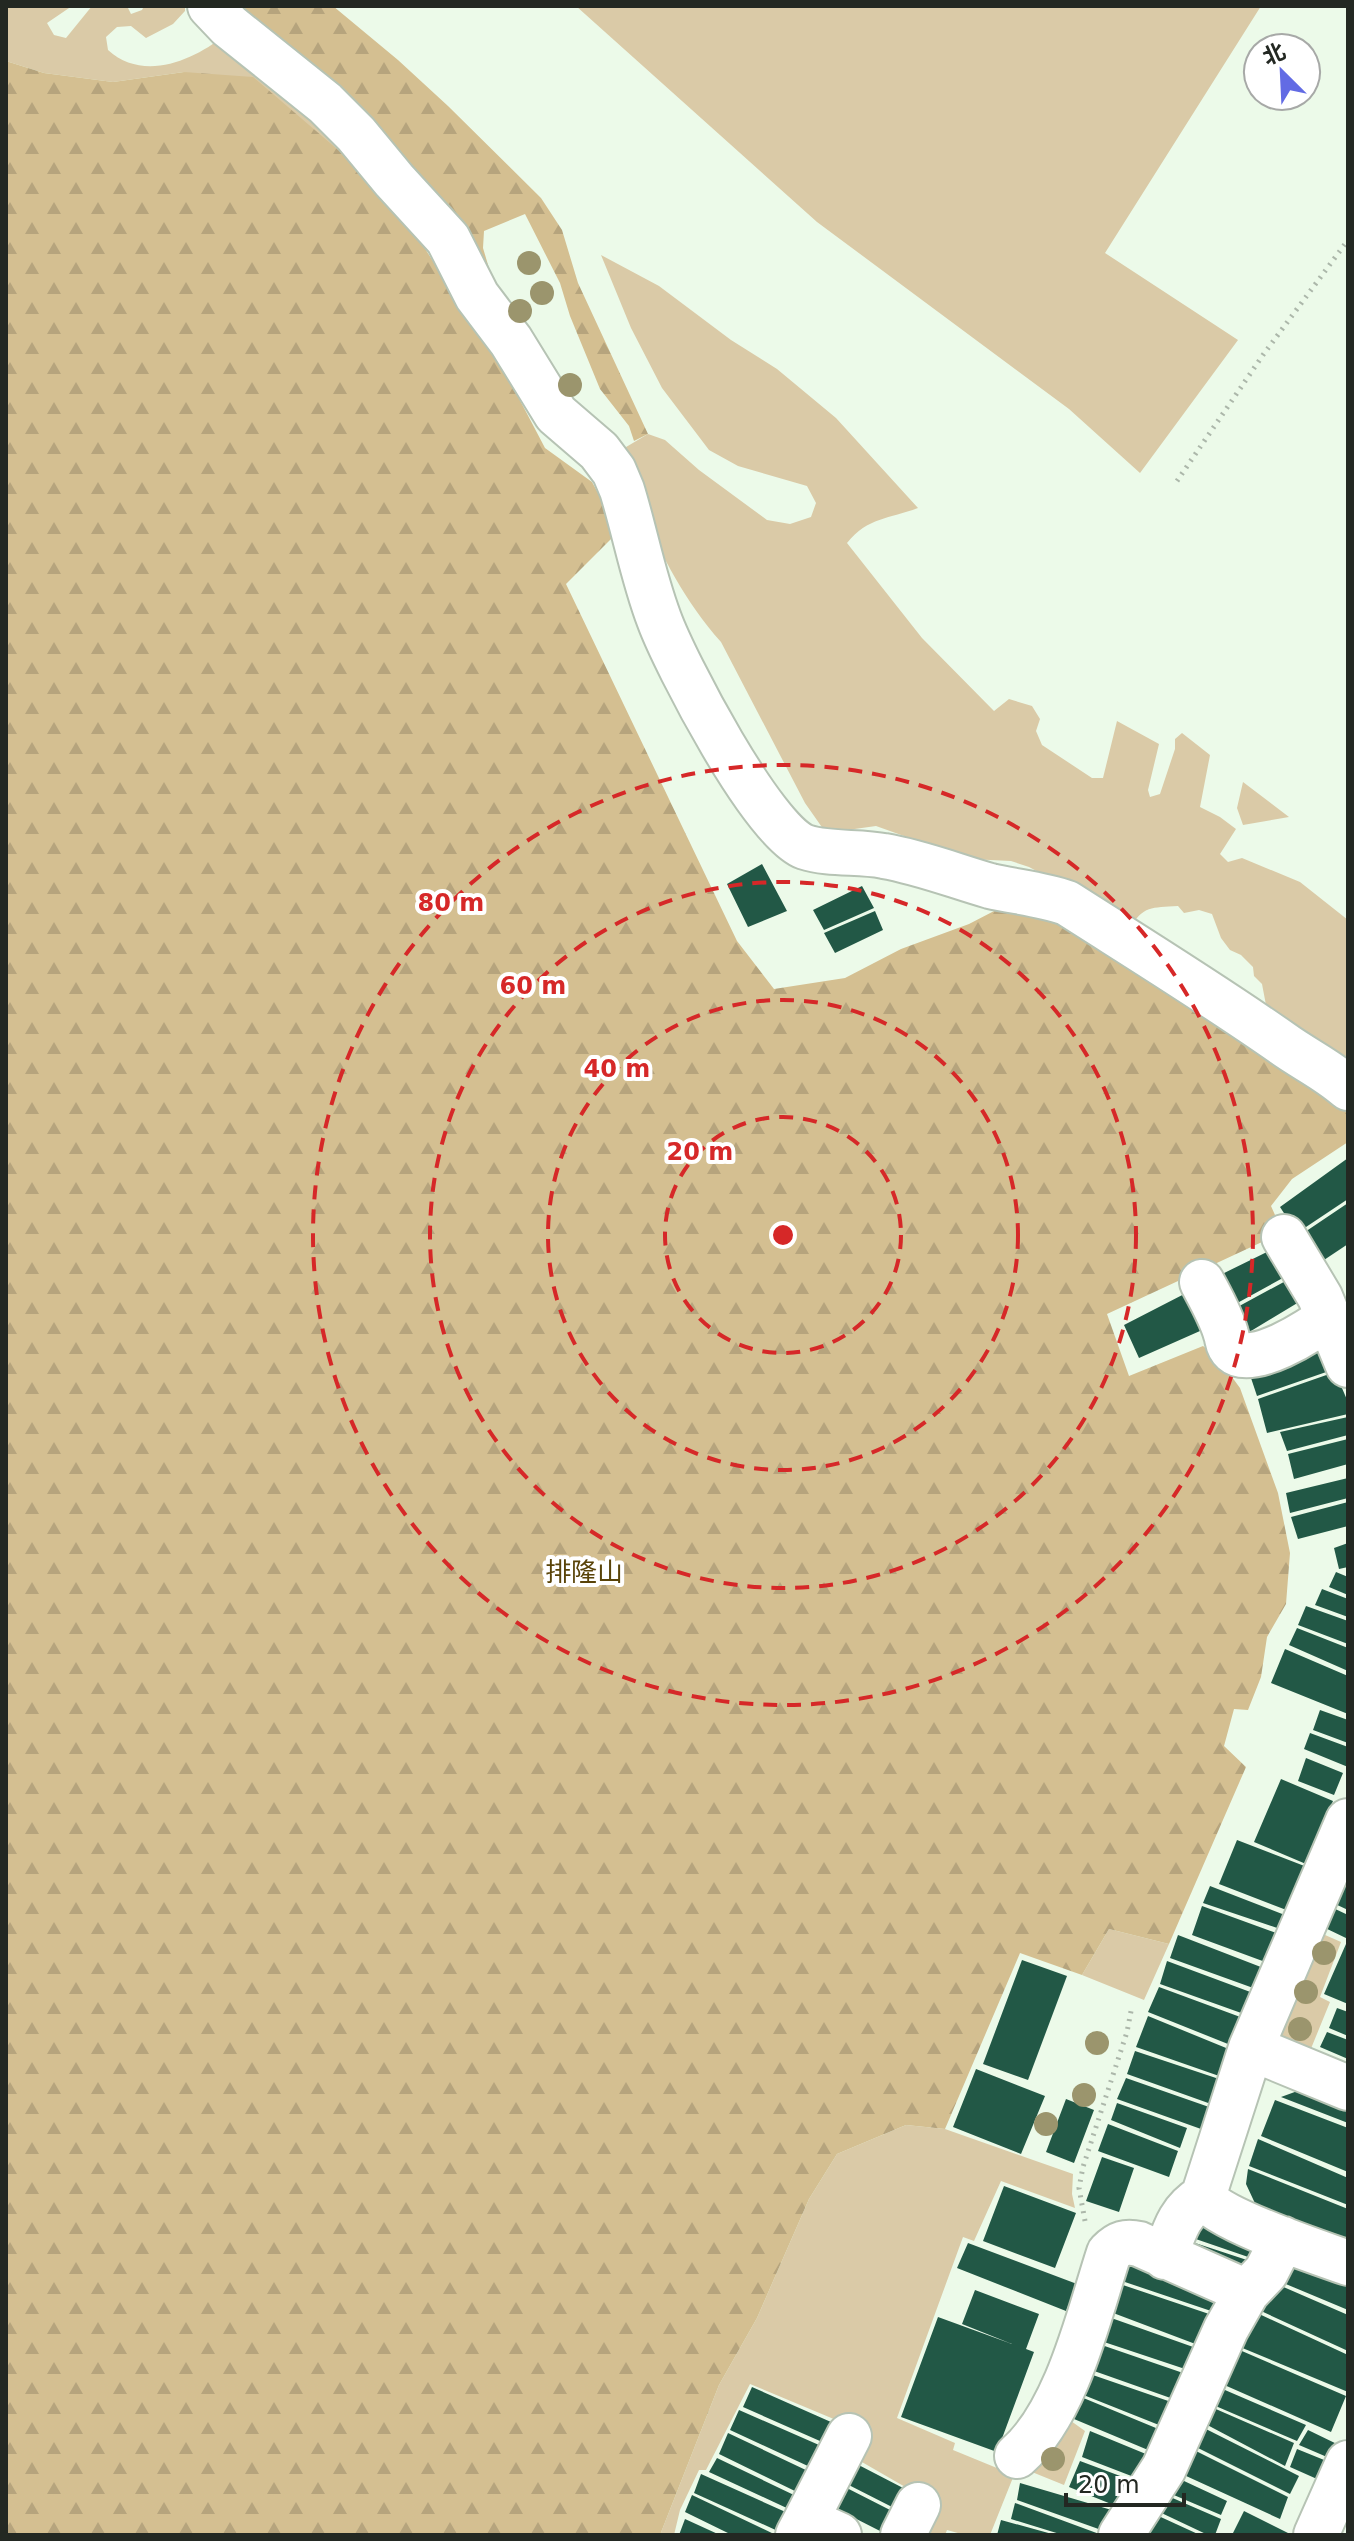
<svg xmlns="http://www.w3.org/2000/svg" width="1354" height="2541" viewBox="0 0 1354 2541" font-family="'DejaVu Sans','Noto Sans SC',sans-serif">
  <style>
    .grass { fill: #dacaa7 }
    .forest { fill: url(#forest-firs) }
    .building { fill: #225846 }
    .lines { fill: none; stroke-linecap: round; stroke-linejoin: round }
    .minor-casing { stroke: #b6c3b4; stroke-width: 48 }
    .path { stroke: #acb7aa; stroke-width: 5; stroke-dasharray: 2 6; stroke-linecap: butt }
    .minor { stroke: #fff; stroke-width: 44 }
    .tree { fill: #9b956d }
    .ring { fill: none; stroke: #d62828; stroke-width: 4; stroke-dasharray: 14 10 }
    .labels { text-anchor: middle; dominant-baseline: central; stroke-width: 8; stroke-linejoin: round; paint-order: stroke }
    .park-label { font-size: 26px; fill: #594308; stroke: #fff }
    .centre { fill: #d62828; stroke: #fff; stroke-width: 4 }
    .ring-label { font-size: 24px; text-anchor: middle; font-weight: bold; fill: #d62828; stroke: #fff; stroke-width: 8; stroke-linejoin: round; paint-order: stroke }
  </style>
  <defs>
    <pattern id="forest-firs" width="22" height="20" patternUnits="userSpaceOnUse" patternTransform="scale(2)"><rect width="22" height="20" fill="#d4bf91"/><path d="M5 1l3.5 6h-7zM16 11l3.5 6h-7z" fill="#b6a47d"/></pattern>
  </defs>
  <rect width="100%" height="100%" fill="#ecfae9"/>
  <path class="grass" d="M 6,6 L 72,6 L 47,23 L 54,35 L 66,38 L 92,6 L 127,6 L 131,14 L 142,10 L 144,6 L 185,6 L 185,11 L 173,24 L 146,38 L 131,26 L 117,27 L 106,37 L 108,50 C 143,82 193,61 225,35 L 271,69 L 351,161 L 184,72 L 113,82 L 44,73 L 6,61 Z
    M 576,6 L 1261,6 L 1105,253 L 1238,340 L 1140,473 L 1069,409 L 817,222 Z
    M 601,255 L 659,286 L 731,340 L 777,369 L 836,418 L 918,508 C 889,519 868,517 847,543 L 922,638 L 994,711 L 1009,699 L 1032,706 L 1040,719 L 1036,731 L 1042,745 L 1092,778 L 1103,778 L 1117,721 L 1159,744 L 1148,790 L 1150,797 L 1160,794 L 1175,749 L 1175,739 L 1182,733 L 1210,755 L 1200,807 L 1220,817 L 1236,829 L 1220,854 L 1228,862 L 1242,858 L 1300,882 L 1348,920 L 1348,1072 L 1262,1010 L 1266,1005 L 1262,984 L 1254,976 L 1253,967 L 1241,955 L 1230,950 L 1221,938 L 1212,914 L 1199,910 L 1184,913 L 1178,906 C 1151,908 1144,905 1129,929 L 1076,892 L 1029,867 L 1011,861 L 949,858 L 904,836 L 876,826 L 826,833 L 805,803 L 721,642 C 672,587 645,519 616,453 L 648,434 L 665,440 L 699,470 L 767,520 L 790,524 L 811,517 L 816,503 L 807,486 L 738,466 L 709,450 L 662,388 L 631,328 Z
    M 1243,782 L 1289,817 L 1243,825 L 1237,808 Z
    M 1109,1929 L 1169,1944 L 1144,2000 L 1082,1975 Z
    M 1316,1931 L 1341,1942 L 1320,1997 L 1330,2002 L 1310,2051 L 1276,2038 Z
    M 906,2125 L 945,2129 L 1073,2174 L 1072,2194 L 1075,2208 L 1001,2181 L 974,2241 L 963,2237 L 897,2418 L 955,2443 L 953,2450 L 1014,2475 L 990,2535 L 965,2535 L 947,2530 L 945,2535 L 918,2535 L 907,2488 L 848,2454 L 848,2425 L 750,2384 L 706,2470 L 699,2470 L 680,2510 L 674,2535 L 660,2535 L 719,2385 L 757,2318 L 809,2199 L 837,2154 Z
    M 1071,2421 L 1085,2431 L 1064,2485 L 1027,2470 Z"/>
  <path class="forest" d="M 231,6 L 333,6 L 398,60 L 448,106 L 541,198 L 562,230 L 578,283 L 648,434 L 634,441 L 629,426 L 600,389 L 570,316 L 560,283 L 525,214 L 484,231 L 483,248 L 500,305 Z
    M 6,61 L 44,73 L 113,82 L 184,72 L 253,77 L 351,161 L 424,247 L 513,387 L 545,448 L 592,482 L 619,531 L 566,584 L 737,941 L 774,989 L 845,978 L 901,949 L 969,924 L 996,910 L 1025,907 L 1049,910 L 1329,1087 L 1348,1110 L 1348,1142 L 1292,1179 L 1271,1206 L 1279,1224 L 1262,1242 L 1107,1314 L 1129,1376 L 1203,1346 L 1218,1358 L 1240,1388 L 1278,1493 L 1290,1553 L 1286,1604 L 1267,1637 L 1261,1677 L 1248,1710 L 1234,1709 L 1224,1746 L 1246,1767 L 1169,1944 L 1109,1929 L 1082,1975 L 1020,1953 L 945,2129 L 906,2125 L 837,2154 L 809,2199 L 757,2318 L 719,2385 L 660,2535 L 6,2535 Z"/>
  <path class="building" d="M 762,864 L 787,911 L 748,927 L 727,884 Z
    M 862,886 L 874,908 L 824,930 L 813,910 Z
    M 875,911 L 883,930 L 835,953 L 824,933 Z
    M 1348,1158 L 1348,1199 L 1297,1233 L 1280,1207 Z
    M 1348,1203 L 1348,1244 L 1318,1264 L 1299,1236 Z
    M 1275,1248 L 1290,1274 L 1230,1307 L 1214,1278 Z
    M 1293,1277 L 1304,1299 L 1246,1334 L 1232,1310 Z
    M 1192,1290 L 1209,1327 L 1139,1358 L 1124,1325 Z
    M 1320,1346 L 1332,1370 L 1257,1396 L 1250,1375 Z
    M 1335,1372 L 1348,1402 L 1348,1414 L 1267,1433 L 1258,1399 Z
    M 1348,1417 L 1348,1435 L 1287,1451 L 1280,1432 Z
    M 1348,1439 L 1348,1464 L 1294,1479 L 1288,1454 Z
    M 1348,1478 L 1348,1498 L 1290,1513 L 1286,1493 Z
    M 1348,1502 L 1348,1526 L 1298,1539 L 1291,1517 Z
    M 1348,1543 L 1348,1567 L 1339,1569 L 1334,1548 Z
    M 1336,1572 L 1348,1577 L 1348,1595 L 1329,1587 Z
    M 1322,1589 L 1348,1599 L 1348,1617 L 1315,1605 Z
    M 1306,1606 L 1348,1621 L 1348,1644 L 1298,1625 Z
    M 1297,1628 L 1348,1648 L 1348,1671 L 1289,1645 Z
    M 1285,1649 L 1348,1676 L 1348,1714 L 1271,1683 Z
    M 1320,1710 L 1348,1720 L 1348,1743 L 1313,1730 Z
    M 1310,1733 L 1348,1747 L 1348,1767 L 1304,1749 Z
    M 1306,1758 L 1343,1773 L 1334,1795 L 1298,1781 Z
    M 1281,1779 L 1333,1801 L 1306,1864 L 1254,1842 Z
    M 1237,1840 L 1307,1867 L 1289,1911 L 1219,1884 Z
    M 1339,1884 L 1348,1888 L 1348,1910 L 1333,1903 Z
    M 1210,1886 L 1290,1917 L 1283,1930 L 1203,1903 Z
    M 1202,1906 L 1282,1935 L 1268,1963 L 1192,1935 Z
    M 1331,1907 L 1348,1915 L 1348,1939 L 1321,1926 Z
    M 1178,1935 L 1266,1969 L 1256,1989 L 1170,1958 Z
    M 1346,1944 L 1348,1945 L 1348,2004 L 1324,1994 Z
    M 1022,1960 L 1067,1976 L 1028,2080 L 983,2064 Z
    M 1167,1961 L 1253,1993 L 1244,2014 L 1160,1984 Z
    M 1159,1987 L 1243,2018 L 1233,2046 L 1148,2012 Z
    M 1337,2008 L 1348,2012 L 1348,2036 L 1329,2028 Z
    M 1148,2016 L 1231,2050 L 1222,2077 L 1136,2047 Z
    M 1327,2032 L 1348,2040 L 1348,2059 L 1320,2047 Z
    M 1135,2051 L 1219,2079 L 1211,2104 L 1127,2074 Z
    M 976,2069 L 1045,2096 L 1021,2154 L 953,2127 Z
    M 1126,2078 L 1209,2107 L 1201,2129 L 1117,2099 Z
    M 1303,2089 L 1348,2106 L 1348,2123 L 1281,2097 Z
    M 1066,2099 L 1094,2110 L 1074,2163 L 1046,2152 Z
    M 1275,2100 L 1348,2128 L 1348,2172 L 1261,2136 Z
    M 1117,2103 L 1187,2128 L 1180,2148 L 1111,2120 Z
    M 1108,2124 L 1178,2151 L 1169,2177 L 1098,2151 Z
    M 1258,2139 L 1348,2178 L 1348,2205 L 1249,2166 Z
    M 1102,2157 L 1134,2168 L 1119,2212 L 1086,2201 Z
    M 1248,2169 L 1348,2209 L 1348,2242 L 1260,2214 L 1246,2184 Z
    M 1004,2186 L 1076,2213 L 1055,2268 L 983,2241 Z
    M 1191,2221 L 1258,2247 L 1254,2259 L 1187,2236 Z
    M 1186,2240 L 1253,2262 L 1247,2280 Z
    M 968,2243 L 1077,2284 L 1066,2311 L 957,2268 Z
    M 1122,2252 L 1228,2292 L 1220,2314 L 1113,2278 Z
    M 1291,2255 L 1348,2276 L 1348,2310 L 1281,2282 Z
    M 1111,2281 L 1218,2317 L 1206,2348 L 1100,2308 Z
    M 1272,2282 L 1348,2315 L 1348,2351 L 1261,2311 Z
    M 975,2290 L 1039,2314 L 1026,2349 L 1034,2352 L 997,2452 L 901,2417 L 938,2317 L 1012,2344 L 962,2324 Z
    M 1257,2313 L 1348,2355 L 1348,2392 L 1240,2347 Z
    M 1100,2314 L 1196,2348 L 1188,2370 L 1092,2338 Z
    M 1090,2341 L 1186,2374 L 1179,2401 L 1080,2366 Z
    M 1228,2345 L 1346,2396 L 1331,2432 L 1213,2380 Z
    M 1087,2373 L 1177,2404 L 1169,2429 L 1081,2394 Z
    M 1211,2384 L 1306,2425 L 1297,2441 L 1204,2401 Z
    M 752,2387 L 840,2426 L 829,2445 L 743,2407 Z
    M 1081,2397 L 1168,2433 L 1160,2455 L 1074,2419 Z
    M 1202,2403 L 1294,2443 L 1285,2466 L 1196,2419 Z
    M 739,2410 L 819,2445 L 810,2467 L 730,2430 Z
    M 1194,2423 L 1299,2476 L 1290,2494 L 1186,2442 Z
    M 1308,2430 L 1341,2446 L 1334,2460 L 1299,2445 Z
    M 1090,2431 L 1158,2459 L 1147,2482 L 1082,2457 Z
    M 728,2433 L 810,2472 L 799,2493 L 719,2454 Z
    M 1184,2445 L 1288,2497 L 1280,2519 L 1173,2470 Z
    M 1297,2449 L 1334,2464 L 1326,2483 L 1290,2467 Z
    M 717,2458 L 796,2496 L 791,2510 L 709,2472 Z
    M 849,2460 L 905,2489 L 894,2508 L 837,2479 Z
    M 1080,2461 L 1139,2483 L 1126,2510 L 1069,2487 Z
    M 701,2474 L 790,2514 L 780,2532 L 694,2493 Z
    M 1169,2474 L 1227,2501 L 1221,2515 L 1162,2490 Z
    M 835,2482 L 892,2511 L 882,2532 L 823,2502 Z
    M 1020,2483 L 1115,2511 L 1107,2532 L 1017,2500 Z
    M 1161,2493 L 1221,2519 L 1215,2535 L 1208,2535 L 1153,2509 Z
    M 692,2495 L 776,2535 L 732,2535 L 685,2512 Z
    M 1015,2503 L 1102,2535 L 1063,2535 L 1011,2519 Z
    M 1244,2511 L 1292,2535 L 1232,2535 Z
    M 1152,2513 L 1200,2535 L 1152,2535 L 1145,2532 Z
    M 685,2519 L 720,2535 L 679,2535 Z
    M 1001,2520 L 1052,2534 L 1052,2535 L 997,2535 Z"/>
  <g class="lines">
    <defs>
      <path id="minor" d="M 210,6 L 229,26 L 325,103 L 356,134 L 394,180 L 448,239 L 477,296 L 511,341 L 556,414 L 599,451 L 614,471 L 622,490 C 635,532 643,577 659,619 C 675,663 763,832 805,847 C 830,855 859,851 884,856 C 920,862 955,876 990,886 C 1016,892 1042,894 1067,903 C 1139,949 1212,994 1282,1043 C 1304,1059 1328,1070 1348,1088
        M 1284,1237 L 1320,1297 L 1348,1365
        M 1202,1282 C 1211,1299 1221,1316 1226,1334 C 1228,1340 1227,1346 1233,1351 C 1252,1368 1311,1331 1328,1317
        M 1348,1821 L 1251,2048 L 1203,2197 C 1220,2220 1317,2252 1348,2263
        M 1251,2048 L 1348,2088
        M 1165,2257 C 1174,2232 1179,2211 1203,2197
        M 1017,2456 C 1067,2413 1089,2314 1109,2253 C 1119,2243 1126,2241 1139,2244 L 1247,2292
        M 806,2520 L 849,2436
        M 798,2535 L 806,2520 L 839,2535
        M 903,2535 L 918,2505
        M 1121,2535 L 1164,2468 L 1226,2329 L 1247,2292 L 1266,2272 L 1283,2239
        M 1316,2535 L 1348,2463"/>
    </defs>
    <use href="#minor" class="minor-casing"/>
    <path class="path" d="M 1177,481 L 1263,355 L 1348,240
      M 1085,2221 L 1079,2188 L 1083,2167 L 1127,2032 L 1132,2006"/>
    <use href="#minor" class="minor"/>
  </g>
  <g class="tree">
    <circle cx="529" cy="263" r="12"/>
    <circle cx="542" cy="293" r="12"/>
    <circle cx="520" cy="311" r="12"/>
    <circle cx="570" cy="385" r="12"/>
    <circle cx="1324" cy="1953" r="12"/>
    <circle cx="1306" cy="1992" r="12"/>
    <circle cx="1300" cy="2029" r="12"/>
    <circle cx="1097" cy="2043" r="12"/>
    <circle cx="1084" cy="2095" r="12"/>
    <circle cx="1046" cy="2124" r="12"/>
    <circle cx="1053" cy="2459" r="12"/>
  </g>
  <g class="ring">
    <circle cx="783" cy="1235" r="118"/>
    <circle cx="783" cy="1235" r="235"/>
    <circle cx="783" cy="1235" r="353"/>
    <circle cx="783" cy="1235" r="470"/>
  </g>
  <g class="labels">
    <g class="park-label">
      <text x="584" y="1572">排隆山</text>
    </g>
  </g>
  <circle cx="783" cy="1235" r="12" class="centre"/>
  <g class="ring-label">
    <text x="451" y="911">80 m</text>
    <text x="533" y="994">60 m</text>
    <text x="617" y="1077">40 m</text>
    <text x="700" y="1160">20 m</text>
  </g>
  <rect width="1354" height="2541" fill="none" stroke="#232822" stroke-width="16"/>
  <g transform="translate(1282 72) rotate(336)"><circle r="38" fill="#ffffff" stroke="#a7a9a7" stroke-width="2"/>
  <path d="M0-6L14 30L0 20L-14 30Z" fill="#626be4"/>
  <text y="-12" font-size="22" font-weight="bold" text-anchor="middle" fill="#232822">北</text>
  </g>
  <path d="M1066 2493v12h118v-12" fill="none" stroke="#232822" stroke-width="4"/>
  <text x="1078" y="2493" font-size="24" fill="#232822" stroke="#ffffff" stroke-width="6" paint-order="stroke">20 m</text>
</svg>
